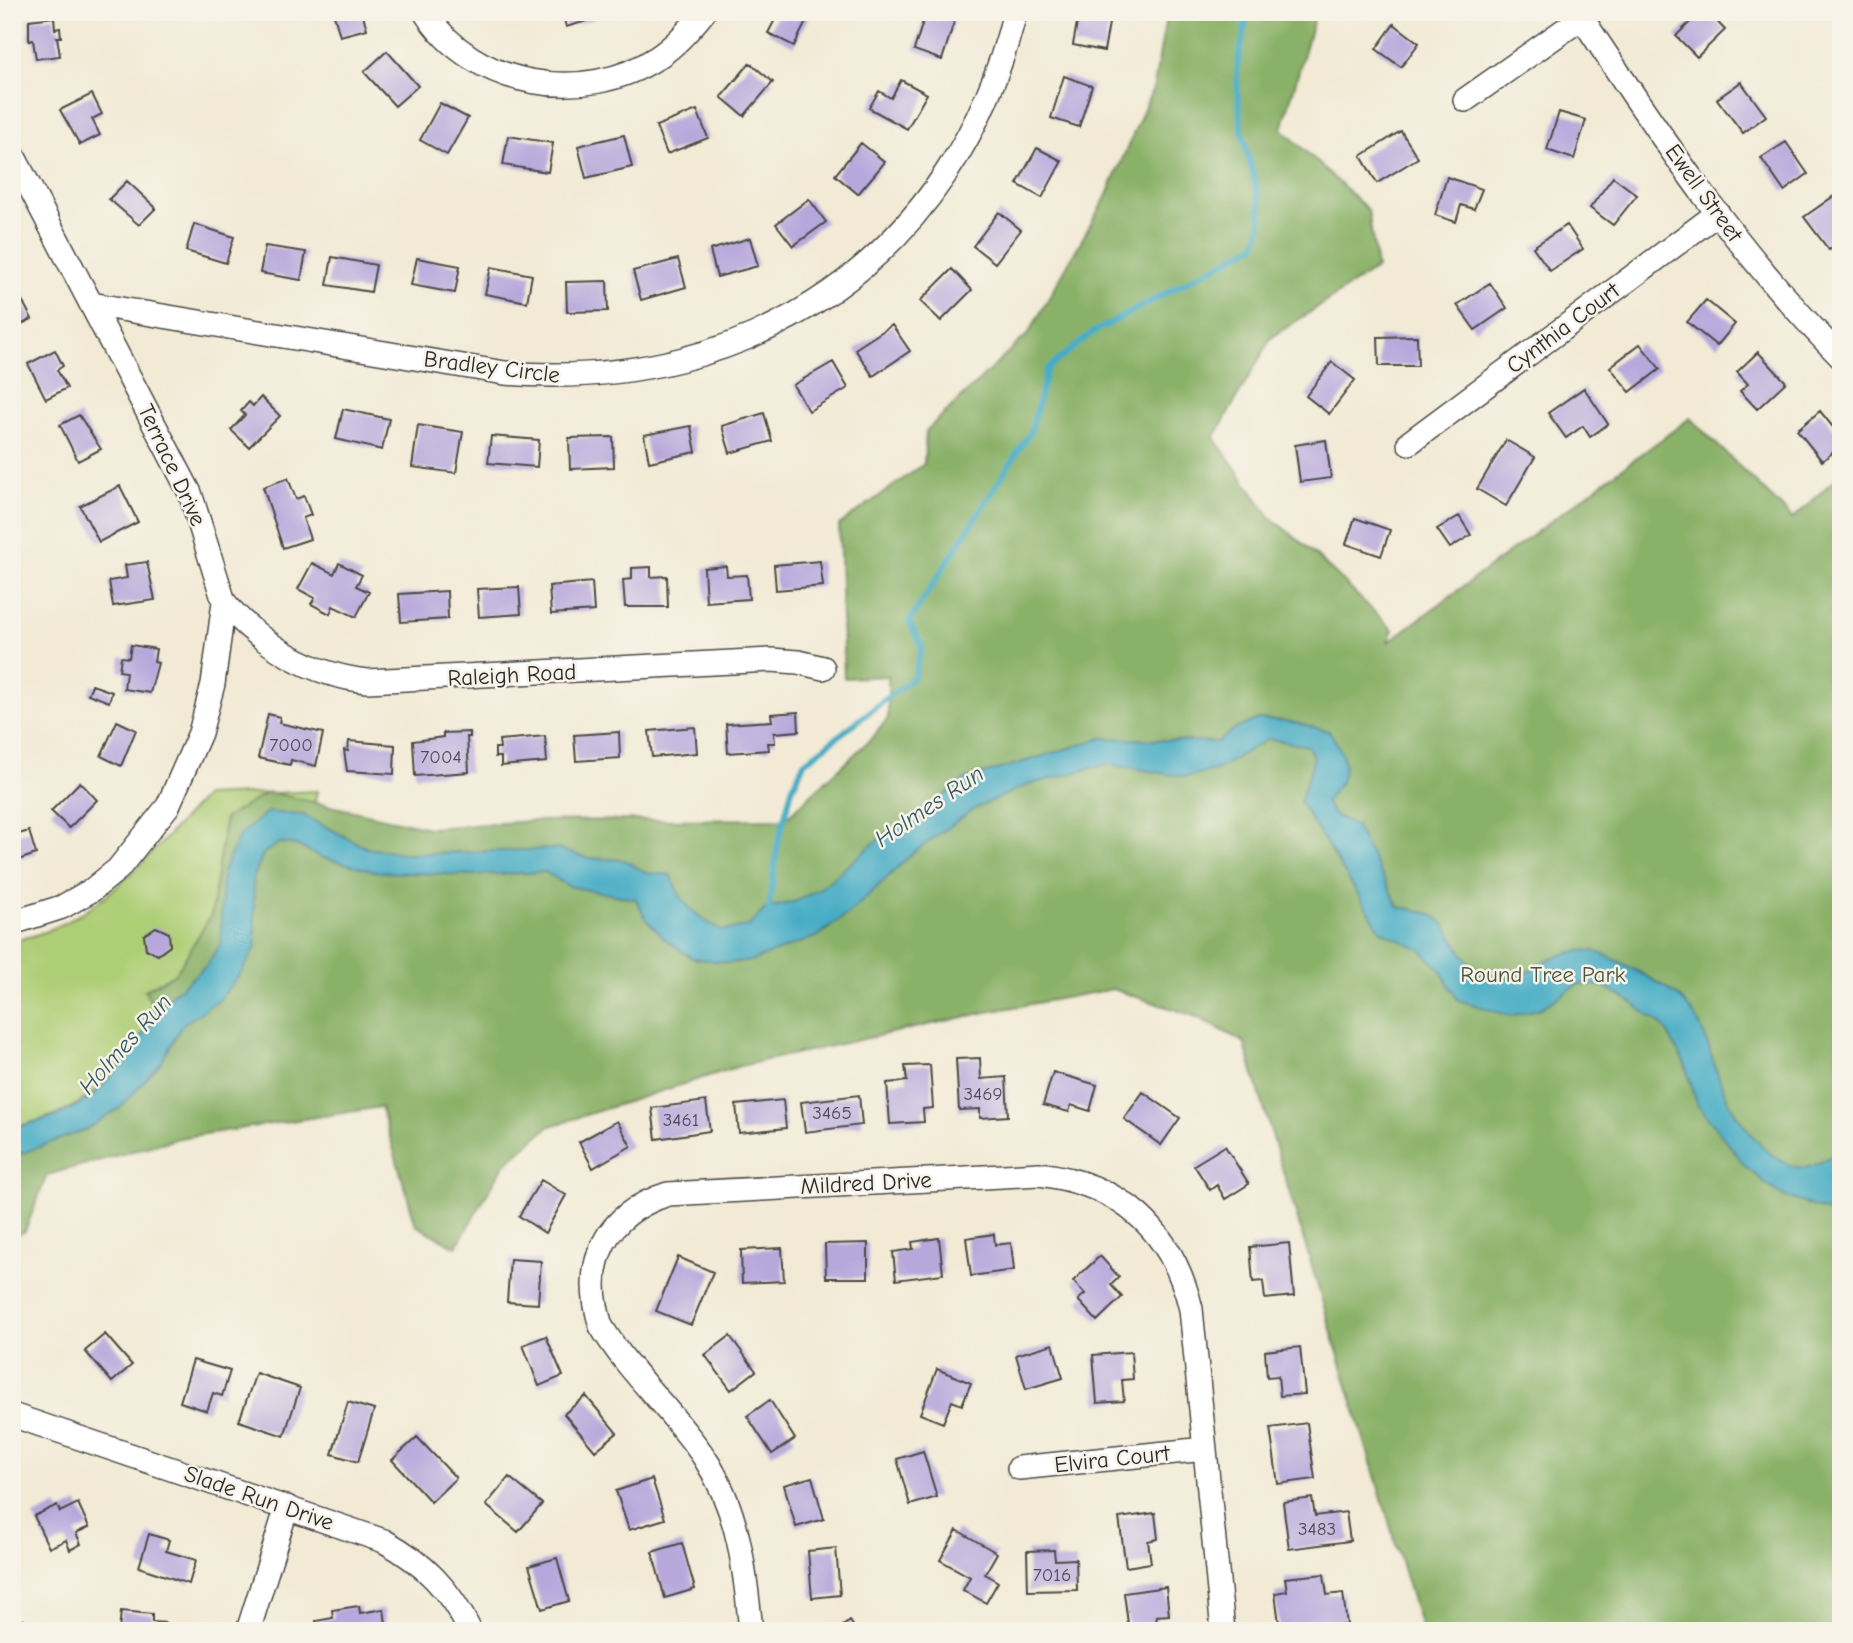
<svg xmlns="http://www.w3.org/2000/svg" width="1853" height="1643" viewBox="0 0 1853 1643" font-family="'Comic Neue',sans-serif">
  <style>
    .green { fill: #aece76; stroke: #6c7c50; stroke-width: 2 }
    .forest { fill: #8ab167; stroke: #5a6e49; stroke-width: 2 }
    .water { fill: #45acc5; stroke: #386c78; stroke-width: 2 }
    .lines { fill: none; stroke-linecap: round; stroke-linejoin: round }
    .stream { stroke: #45acc5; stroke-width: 6 }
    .building { fill: #b7a8dc }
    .minor-casing { stroke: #494844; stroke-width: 26 }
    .minor { stroke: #fff; stroke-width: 23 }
    .labels { text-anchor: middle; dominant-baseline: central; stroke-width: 5; stroke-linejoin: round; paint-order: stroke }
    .number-label { font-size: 19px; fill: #4e4a57 }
    .street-label { font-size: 23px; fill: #2b2b2b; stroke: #f7f3e8 }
    .park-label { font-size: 23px; fill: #4c543e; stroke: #f7f3e8 }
    .water-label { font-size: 24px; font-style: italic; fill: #345861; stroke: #f7f3e8 }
  </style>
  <rect width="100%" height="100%" fill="#f7f3e8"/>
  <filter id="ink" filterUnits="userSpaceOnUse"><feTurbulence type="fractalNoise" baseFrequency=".0143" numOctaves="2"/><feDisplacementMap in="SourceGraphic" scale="14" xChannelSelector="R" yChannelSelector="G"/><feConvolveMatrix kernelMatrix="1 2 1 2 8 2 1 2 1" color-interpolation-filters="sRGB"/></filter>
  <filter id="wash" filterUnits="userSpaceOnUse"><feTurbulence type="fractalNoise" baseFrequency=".00686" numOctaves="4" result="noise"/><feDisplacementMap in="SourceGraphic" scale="28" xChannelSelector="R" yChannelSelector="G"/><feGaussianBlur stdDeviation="1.57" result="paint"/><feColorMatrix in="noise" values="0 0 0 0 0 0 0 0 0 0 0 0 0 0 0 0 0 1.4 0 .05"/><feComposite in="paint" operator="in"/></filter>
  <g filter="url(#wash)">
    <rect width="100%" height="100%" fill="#f2ead5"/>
    <path class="green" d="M 317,791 L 305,845 L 118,1069 C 80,1110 65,1114 12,1128 L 12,941 C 97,925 148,855 205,796 Z"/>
    <path class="forest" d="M 1167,12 L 1316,12 L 1282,129 L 1368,210 L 1377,268 L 1271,338 L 1214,438 L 1271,518 L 1307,547 L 1393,630 L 1387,643 L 1690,418 L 1793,519 L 1841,473 L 1841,1631 L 1422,1631 L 1244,1042 L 1197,1017 L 1113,989 L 987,1012 L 740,1066 L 548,1127 L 504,1165 L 456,1247 L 416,1225 L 381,1107 L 179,1138 L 47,1175 L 25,1231 L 12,1238 L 12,1128 C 98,1106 107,1084 156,1015 L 145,990 L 176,973 L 211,915 L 225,818 L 268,792 L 429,828 L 531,821 L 785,819 L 873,737 L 888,718 L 888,676 L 844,678 L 839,525 L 924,464 L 926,431 L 1029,333 L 1106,197 L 1154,86 Z"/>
    <path class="water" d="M 1258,719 L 1288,721 L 1329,731 C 1351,764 1350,772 1325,802 L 1334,815 L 1355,825 L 1399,907 C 1409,909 1421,910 1430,914 C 1461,928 1451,966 1498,977 C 1526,984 1528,967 1550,959 C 1560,955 1581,949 1592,951 C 1609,954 1673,989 1684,1002 C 1709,1029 1712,1067 1727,1098 C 1741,1125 1779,1177 1813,1166 C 1822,1162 1832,1155 1841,1150 L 1841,1214 L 1836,1215 L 1779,1194 L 1747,1168 L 1697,1104 L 1685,1065 L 1665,1028 L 1630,1001 L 1603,986 L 1579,984 L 1541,1008 L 1510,1016 L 1458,1000 L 1439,968 L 1420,949 L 1381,931 L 1300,802 L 1314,758 L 1308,746 L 1268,739 L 1218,769 L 1186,777 L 1108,764 L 1027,785 L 972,810 L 912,854 L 854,909 L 818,936 L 751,961 L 729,963 L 692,958 L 665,939 L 646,919 L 636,899 L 568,886 L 545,872 L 475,875 L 378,872 L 320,857 L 296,845 L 279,843 L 263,854 L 253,878 L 256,947 L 241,973 L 219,1000 L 182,1025 L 161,1063 L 121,1107 L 85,1130 L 12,1157 L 12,1128 L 57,1116 L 91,1098 L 118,1069 L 167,999 L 207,965 L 221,943 L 222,874 L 239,836 L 267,812 L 303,815 L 367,848 L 409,854 L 557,849 L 588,858 L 624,860 L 647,873 L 671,875 C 680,904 696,916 722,931 L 749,926 L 765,909 L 797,901 L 821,888 L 886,833 L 922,813 L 964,780 L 1102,738 L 1217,742 L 1233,730 Z"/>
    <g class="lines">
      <path class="stream" d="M 768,915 L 778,842 L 792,789 L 804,763 L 914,677 L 922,646 L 909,622 L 1031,431 L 1047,369 L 1092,333 L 1255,245 C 1272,211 1247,166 1242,130 C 1239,109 1235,80 1238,60 C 1241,43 1247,29 1246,12"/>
    </g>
    <g id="blocks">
      <path class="building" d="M 333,12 L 362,12 L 367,29 L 340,36 Z
        M 562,12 L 614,12 L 614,13 L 566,27 Z
        M 779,12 L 811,12 L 794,46 L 768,33 Z
        M 926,12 L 955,19 L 942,60 L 914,50 Z
        M 1079,12 L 1111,12 L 1104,51 L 1073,45 Z
        M 1700,12 L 1708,12 L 1725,30 L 1697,57 L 1676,36 Z
        M 54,17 L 55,29 L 60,28 L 61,37 L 57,37 L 60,56 L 36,59 L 33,40 L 29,41 L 29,20 Z
        M 1394,24 L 1419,43 L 1401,67 L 1376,49 Z
        M 387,51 L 418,86 L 395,106 L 364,72 Z
        M 750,63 L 773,82 L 744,116 L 721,97 Z
        M 1064,76 L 1092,86 L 1079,127 L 1051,118 Z
        M 901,80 L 927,94 L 907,129 L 869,108 L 879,91 L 891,98 Z
        M 1741,82 L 1766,116 L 1743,133 L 1717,99 Z
        M 92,94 L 102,114 L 92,119 L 100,135 L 80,145 L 60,110 Z
        M 440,103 L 468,118 L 447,155 L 420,140 Z
        M 697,110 L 708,138 L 667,154 L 656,126 Z
        M 1559,112 L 1586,120 L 1574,159 L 1547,150 Z
        M 1401,131 L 1418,158 L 1377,183 L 1361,156 Z
        M 624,135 L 632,167 L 586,178 L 578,146 Z
        M 508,136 L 553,143 L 548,172 L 503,165 Z
        M 1786,142 L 1808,174 L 1784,191 L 1761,158 Z
        M 861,143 L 885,162 L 858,194 L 835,175 Z
        M 1037,148 L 1062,161 L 1042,198 L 1017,184 Z
        M 1447,177 L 1482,189 L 1474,209 L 1461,205 L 1456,222 L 1435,215 Z
        M 1613,177 L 1637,195 L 1613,225 L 1590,208 Z
        M 127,181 L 156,208 L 139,225 L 109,199 Z
        M 1841,191 L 1841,241 L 1829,250 L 1804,217 Z
        M 809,199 L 826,222 L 793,246 L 776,224 Z
        M 999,212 L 1021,230 L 995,263 L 973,246 Z
        M 194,224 L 234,237 L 226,263 L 186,251 Z
        M 1567,225 L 1583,249 L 1550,271 L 1533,247 Z
        M 750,238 L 758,266 L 717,277 L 710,250 Z
        M 265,246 L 306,252 L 301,280 L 260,273 Z
        M 332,257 L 376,265 L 371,292 L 327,285 Z
        M 417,258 L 460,266 L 455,293 L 411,285 Z
        M 678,259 L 686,287 L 641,300 L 633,271 Z
        M 491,267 L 532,275 L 527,302 L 485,294 Z
        M 952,269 L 972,290 L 941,321 L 920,301 Z
        M 12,281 L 32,319 L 12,329 Z
        M 607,281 L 608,311 L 567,312 L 566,282 Z
        M 1490,283 L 1507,308 L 1475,330 L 1457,305 Z
        M 1706,300 L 1735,324 L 1717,346 L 1687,322 Z
        M 892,325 L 910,351 L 873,376 L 855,349 Z
        M 1417,336 L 1418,366 L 1379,366 L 1378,337 Z
        M 1640,344 L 1660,369 L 1630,392 L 1610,367 Z
        M 55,350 L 63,366 L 57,370 L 67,388 L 46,399 L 28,364 Z
        M 1758,352 L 1786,382 L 1757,409 L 1740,391 L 1748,384 L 1737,372 Z
        M 833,362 L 848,388 L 809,411 L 793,385 Z
        M 1332,362 L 1355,380 L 1329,414 L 1306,396 Z
        M 1584,388 L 1608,424 L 1590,437 L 1583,426 L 1566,438 L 1548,413 Z
        M 261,397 L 280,416 L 249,447 L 231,430 L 245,415 L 241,411 L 249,402 L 253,406 Z
        M 343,409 L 389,419 L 382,450 L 336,439 Z
        M 1820,411 L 1841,437 L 1841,446 L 1822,461 L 1797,430 Z
        M 764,413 L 772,441 L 730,453 L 722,426 Z
        M 79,415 L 101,449 L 78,461 L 60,425 Z
        M 418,425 L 463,432 L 456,473 L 412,467 Z
        M 691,426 L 696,452 L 649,462 L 644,435 Z
        M 491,436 L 539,440 L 537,467 L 488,463 Z
        M 613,437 L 614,467 L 570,469 L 569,438 Z
        M 1326,440 L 1331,478 L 1300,482 L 1295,445 Z
        M 1506,440 L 1535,457 L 1506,506 L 1477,489 Z
        M 288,478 L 296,499 L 304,496 L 311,515 L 303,518 L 310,539 L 283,548 L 263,487 Z
        M 120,486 L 138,522 L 99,542 L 80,506 Z
        M 1459,516 L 1471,535 L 1450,548 L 1437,529 Z
        M 1355,518 L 1390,530 L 1381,556 L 1346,544 Z
        M 820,561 L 823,586 L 776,590 L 774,565 Z
        M 147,562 L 155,600 L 113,606 L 109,581 L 127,578 L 125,565 Z
        M 312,563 L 334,574 L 339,563 L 362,575 L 356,586 L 369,592 L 356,617 L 333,606 L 330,614 L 311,604 L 315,598 L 298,589 Z
        M 726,566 L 727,576 L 747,575 L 749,599 L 706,602 L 704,568 Z
        M 651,567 L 651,577 L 667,576 L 668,607 L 625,607 L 623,580 L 632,579 L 632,568 Z
        M 592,582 L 594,611 L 551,614 L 549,586 Z
        M 519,587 L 521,614 L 479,617 L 477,589 Z
        M 447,591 L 448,619 L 401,622 L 399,594 Z
        M 131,645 L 156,649 L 154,662 L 158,663 L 150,693 L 124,689 L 126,672 L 119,671 L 121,657 L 129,658 Z
        M 92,685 L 112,692 L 109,702 L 88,694 Z
        M 798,712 L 799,731 L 774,733 L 775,743 L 768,743 L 769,750 L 728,753 L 726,724 L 772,721 L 771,714 Z
        M 268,714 L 280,717 L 279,723 L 323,733 L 316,766 L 291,760 L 290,765 L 258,758 Z
        M 117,721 L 136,730 L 121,766 L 101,756 Z
        M 695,727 L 697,753 L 652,757 L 649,731 Z
        M 470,732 L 470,737 L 467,737 L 469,772 L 415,776 L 413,741 L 443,737 L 443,733 Z
        M 619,732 L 620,758 L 576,761 L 574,735 Z
        M 545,736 L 547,762 L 501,766 L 501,757 L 495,757 L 495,748 L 500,748 L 499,740 Z
        M 349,741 L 395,745 L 394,774 L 347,771 L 344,750 L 348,751 Z
        M 80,782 L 97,800 L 69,828 L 51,811 Z
        M 29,831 L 36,854 L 12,862 L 12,836 Z
        M 156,927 L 169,933 L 170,946 L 158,955 L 146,949 L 144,935 Z
        M 980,1058 L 981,1079 L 1006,1077 L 1008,1116 L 980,1118 L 980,1109 L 959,1110 L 956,1059 Z
        M 930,1065 L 933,1108 L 923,1109 L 924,1122 L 890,1124 L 887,1083 L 907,1081 L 905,1066 Z
        M 1053,1072 L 1097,1085 L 1090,1111 L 1071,1105 L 1069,1112 L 1043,1105 Z
        M 1143,1092 L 1180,1118 L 1161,1145 L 1124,1119 Z
        M 859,1095 L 862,1125 L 805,1132 L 801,1102 Z
        M 783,1100 L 786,1128 L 739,1133 L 736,1105 Z
        M 706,1101 L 710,1131 L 656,1139 L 652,1108 Z
        M 617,1121 L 631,1146 L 593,1168 L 579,1142 Z
        M 1225,1146 L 1249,1184 L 1225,1199 L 1217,1185 L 1210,1190 L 1194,1165 Z
        M 541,1180 L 566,1195 L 545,1233 L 519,1216 Z
        M 994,1234 L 995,1245 L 1011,1243 L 1014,1270 L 971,1276 L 966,1238 Z
        M 939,1238 L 943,1274 L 896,1280 L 893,1252 L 913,1249 L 912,1242 Z
        M 868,1243 L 868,1278 L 826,1278 L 825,1244 Z
        M 1289,1243 L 1294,1296 L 1265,1299 L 1263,1281 L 1253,1282 L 1250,1247 Z
        M 782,1248 L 784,1281 L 742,1283 L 741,1250 Z
        M 1100,1256 L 1119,1277 L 1111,1285 L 1122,1297 L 1097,1321 L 1078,1300 L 1085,1294 L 1073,1281 Z
        M 678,1257 L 713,1272 L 691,1325 L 656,1311 Z
        M 510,1259 L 541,1261 L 538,1304 L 507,1302 Z
        M 105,1334 L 132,1365 L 112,1382 L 85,1351 Z
        M 546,1336 L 563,1376 L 539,1386 L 523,1345 Z
        M 730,1336 L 756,1371 L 731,1390 L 705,1355 Z
        M 1053,1344 L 1063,1378 L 1026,1389 L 1016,1355 Z
        M 1300,1347 L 1305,1394 L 1280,1396 L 1278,1376 L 1267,1377 L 1265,1351 Z
        M 1131,1352 L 1133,1379 L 1122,1380 L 1124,1401 L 1097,1403 L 1093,1355 Z
        M 193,1360 L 230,1371 L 222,1396 L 213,1393 L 207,1411 L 180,1402 Z
        M 937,1369 L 971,1383 L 962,1405 L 952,1401 L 943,1423 L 920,1414 Z
        M 256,1373 L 300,1388 L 284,1436 L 239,1421 Z
        M 586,1396 L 617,1433 L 595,1451 L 564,1414 Z
        M 770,1400 L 795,1439 L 772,1454 L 747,1416 Z
        M 348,1402 L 374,1410 L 358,1462 L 332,1454 Z
        M 1307,1423 L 1315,1479 L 1278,1484 L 1270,1428 Z
        M 417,1437 L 456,1478 L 431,1502 L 392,1460 Z
        M 923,1451 L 937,1497 L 910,1505 L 897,1459 Z
        M 509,1477 L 542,1504 L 518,1532 L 486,1505 Z
        M 812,1477 L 824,1519 L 796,1527 L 784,1485 Z
        M 652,1479 L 665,1519 L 629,1530 L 616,1491 Z
        M 1312,1498 L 1315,1516 L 1346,1512 L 1350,1541 L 1289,1549 L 1283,1502 Z
        M 78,1503 L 89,1527 L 76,1533 L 81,1544 L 70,1550 L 66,1540 L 49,1548 L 34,1516 L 57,1505 L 60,1512 Z
        M 1155,1513 L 1158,1539 L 1148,1541 L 1151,1563 L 1126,1567 L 1119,1518 Z
        M 957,1530 L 997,1553 L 985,1574 L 998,1582 L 986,1603 L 963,1590 L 970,1577 L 940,1560 Z
        M 149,1534 L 169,1540 L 166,1551 L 196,1560 L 189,1584 L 139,1567 Z
        M 682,1543 L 695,1589 L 665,1598 L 652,1552 Z
        M 836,1548 L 840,1595 L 812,1598 L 808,1551 Z
        M 1054,1550 L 1055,1560 L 1076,1559 L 1077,1590 L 1028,1591 L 1027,1551 Z
        M 557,1558 L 569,1601 L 542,1609 L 529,1566 Z
        M 1324,1574 L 1327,1595 L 1343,1593 L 1347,1625 L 1280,1631 L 1275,1593 L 1287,1591 L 1285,1578 Z
        M 1166,1587 L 1169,1615 L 1156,1616 L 1158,1631 L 1129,1631 L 1124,1593 Z
        M 359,1606 L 360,1613 L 384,1609 L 387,1631 L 317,1631 L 316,1621 L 333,1618 L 332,1610 Z
        M 121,1611 L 152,1614 L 152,1622 L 166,1623 L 166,1631 L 119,1631 Z
        M 24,1620 L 27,1631 L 12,1631 L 12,1624 Z
        M 850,1621 L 857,1631 L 836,1631 Z"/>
    </g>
  </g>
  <g filter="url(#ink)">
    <use href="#blocks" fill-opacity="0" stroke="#494844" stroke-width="2"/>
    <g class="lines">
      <defs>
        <path id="minor" d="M 425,12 C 473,88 585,106 658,57 C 676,45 690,29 704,12
          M 1582,18 C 1660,136 1740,256 1841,357
          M 1465,100 L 1590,12
          M 12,153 L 190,493 L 224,602 L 213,684 L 200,733 L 168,806 L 118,869 L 92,890 L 62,907 L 12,923
          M 91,304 L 505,373 C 752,394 956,256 1015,12
          M 1409,443 L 1718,213
          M 224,602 C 261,645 311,675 367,681 L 771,660 L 798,662 L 823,668
          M 12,1415 L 384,1541 C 424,1563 450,1589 470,1631
          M 1019,1468 L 1205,1449
          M 248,1631 L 287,1507
          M 751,1631 C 745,1569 739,1510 704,1457 C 673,1411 629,1373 601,1326 C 581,1263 605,1214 668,1194 L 1039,1174 C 1121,1184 1172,1229 1191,1309 L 1223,1631"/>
      </defs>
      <use href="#minor" class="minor-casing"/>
      <use href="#minor" class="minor"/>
    </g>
  </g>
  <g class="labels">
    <g class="number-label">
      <text x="291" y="745">7000</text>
      <text x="441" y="757">7004</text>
      <text x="983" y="1094">3469</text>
      <text x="832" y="1113">3465</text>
      <text x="681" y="1120">3461</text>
      <text x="1317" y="1529">3483</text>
      <text x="1052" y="1575">7016</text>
    </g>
    <g class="street-label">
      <text transform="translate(1704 193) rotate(54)">Ewell Street</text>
      <text transform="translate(1563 328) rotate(-37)">Cynthia Court</text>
      <text transform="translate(492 367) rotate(7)">Bradley Circle</text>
      <text transform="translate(172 465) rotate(65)">Terrace Drive</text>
      <text transform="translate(512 675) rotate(-3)">Raleigh Road</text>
      <text transform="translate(866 1183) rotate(-3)">Mildred Drive</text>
      <text transform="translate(1112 1459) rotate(-6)">Elvira Court</text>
      <text transform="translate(259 1498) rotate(19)">Slade Run Drive</text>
    </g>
    <g class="park-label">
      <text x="1543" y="974">Round Tree Park</text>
    </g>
    <g class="water-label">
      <text transform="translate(929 806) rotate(-34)">Holmes Run</text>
      <text transform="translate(125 1044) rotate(-48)">Holmes Run</text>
    </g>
  </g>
  <rect width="1853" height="1643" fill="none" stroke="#f7f3e8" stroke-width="42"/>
</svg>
